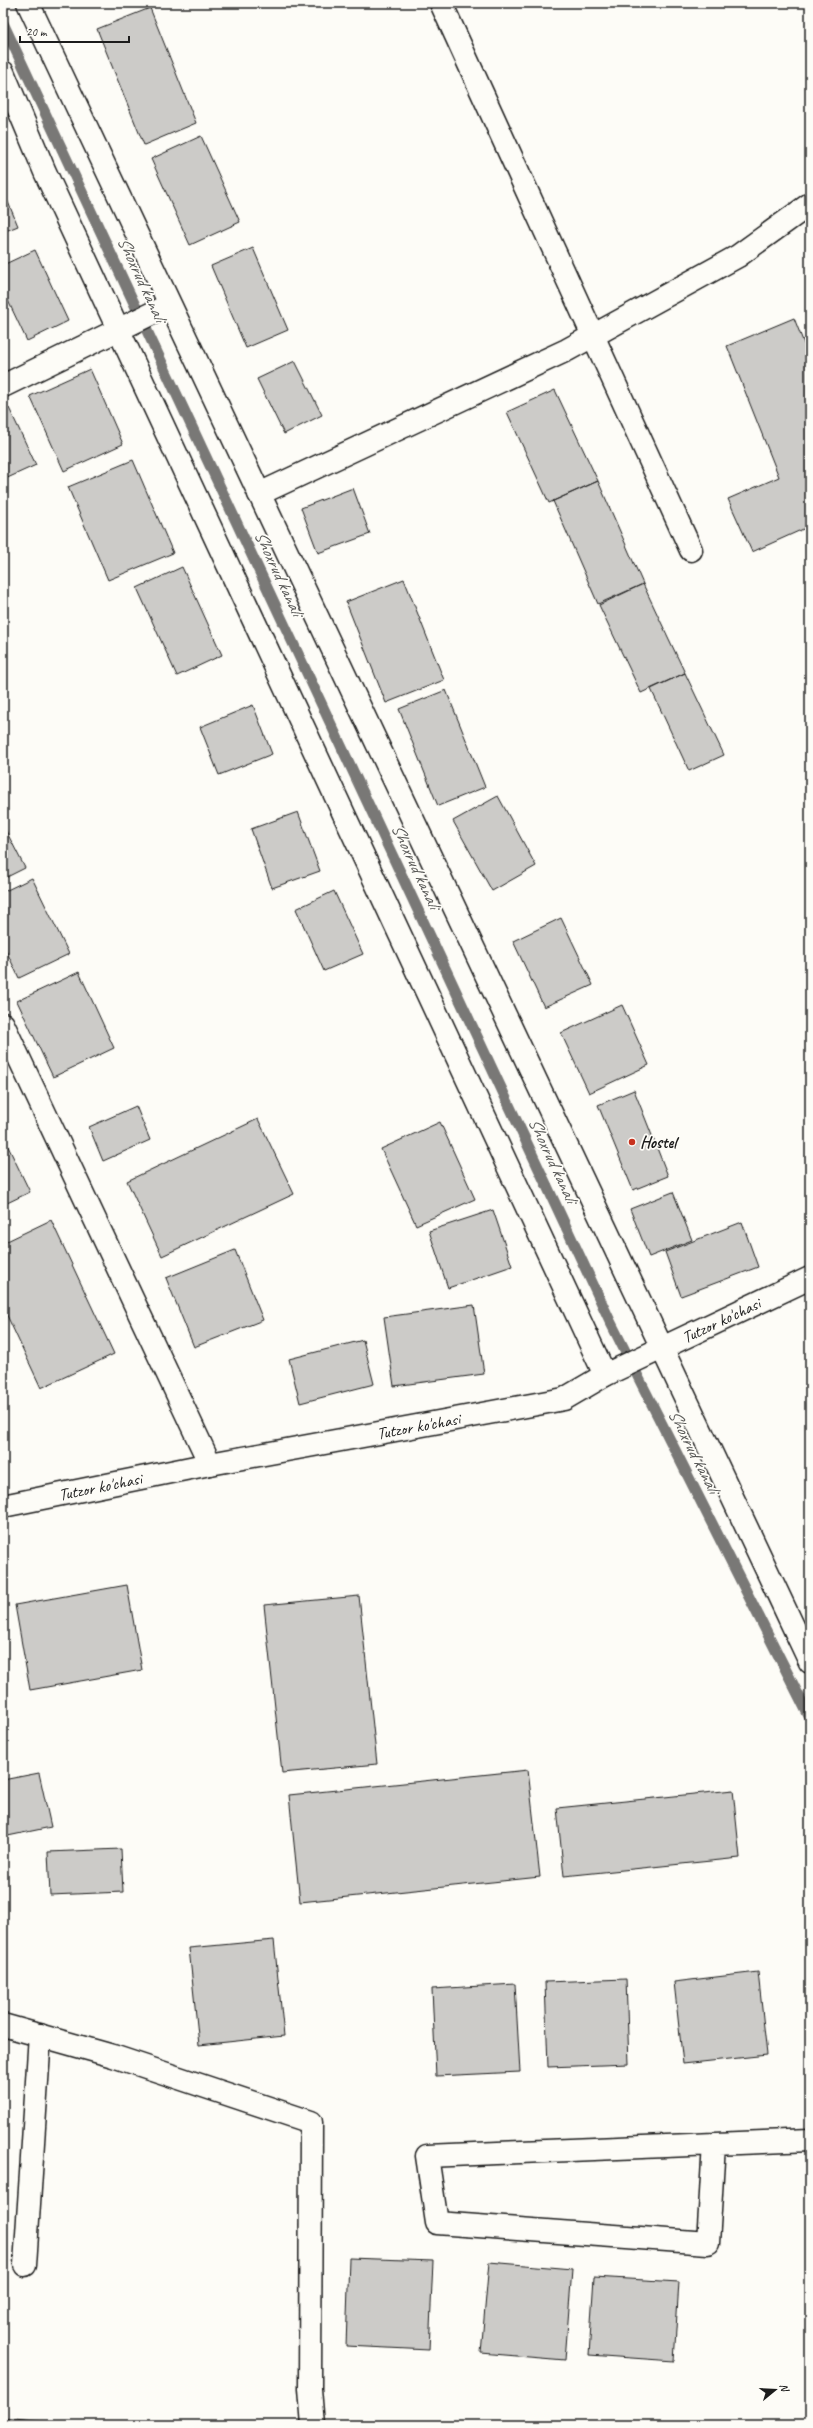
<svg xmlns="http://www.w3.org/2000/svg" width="813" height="2428" viewBox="0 0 813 2428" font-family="Caveat,sans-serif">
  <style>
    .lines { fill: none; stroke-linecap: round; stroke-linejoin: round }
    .stream { stroke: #797876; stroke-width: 11 }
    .building { fill: #cccbc8; stroke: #1c1c1c }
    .minor-casing { stroke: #1c1c1c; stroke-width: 25 }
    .minor { stroke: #fdfcf7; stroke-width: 22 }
    .poi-dot { fill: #c8321e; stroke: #fdfcf7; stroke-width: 1.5 }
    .labels { text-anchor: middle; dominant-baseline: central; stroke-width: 3.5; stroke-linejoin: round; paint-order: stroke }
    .poi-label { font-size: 17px; font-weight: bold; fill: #1c1c1c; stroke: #fdfcf7; text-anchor: start }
    .street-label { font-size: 17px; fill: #1c1c1c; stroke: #fdfcf7 }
    .water-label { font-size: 18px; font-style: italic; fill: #5a5a58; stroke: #fdfcf7 }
  </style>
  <rect width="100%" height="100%" fill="#fdfcf7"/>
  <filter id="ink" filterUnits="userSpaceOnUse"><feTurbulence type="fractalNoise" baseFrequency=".025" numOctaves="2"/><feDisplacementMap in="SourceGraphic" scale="8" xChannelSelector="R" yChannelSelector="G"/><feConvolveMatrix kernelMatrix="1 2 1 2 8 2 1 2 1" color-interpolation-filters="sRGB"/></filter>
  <g filter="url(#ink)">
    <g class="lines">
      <path class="stream" d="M 3,23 L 611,1323 L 810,1718"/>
    </g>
    <path class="building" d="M 150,8 L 196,123 L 144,145 L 97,29 Z
      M 201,136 L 240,222 L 190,245 L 151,159 Z
      M 3,190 L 18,226 L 3,232 Z
      M 253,248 L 288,330 L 246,348 L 211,266 Z
      M 35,250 L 68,321 L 27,341 L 3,290 L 3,265 Z
      M 794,318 L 810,359 L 810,526 L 752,552 L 728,499 L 779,477 L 727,346 Z
      M 295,361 L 322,415 L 284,434 L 257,379 Z
      M 90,369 L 123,444 L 64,471 L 30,396 Z
      M 555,390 L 598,481 L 549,503 L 507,412 Z
      M 9,408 L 36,465 L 3,480 L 3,411 Z
      M 133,460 L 173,553 L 108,580 L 68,487 Z
      M 598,481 L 643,584 L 598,604 L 553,501 Z
      M 353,488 L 370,534 L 318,553 L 301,508 Z
      M 182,567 L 222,655 L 177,676 L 137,588 Z
      M 404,579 L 444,680 L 386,703 L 346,602 Z
      M 643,584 L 685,673 L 641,693 L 599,605 Z
      M 685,673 L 724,755 L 689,771 L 651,689 Z
      M 446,690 L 485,787 L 438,806 L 399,709 Z
      M 253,705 L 272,754 L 219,775 L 200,727 Z
      M 498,796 L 536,866 L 492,891 L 453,821 Z
      M 298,812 L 320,871 L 272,888 L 251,829 Z
      M 3,825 L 25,868 L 3,879 Z
      M 32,878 L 69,954 L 19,978 L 3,944 L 3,892 Z
      M 334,891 L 363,954 L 324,971 L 296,909 Z
      M 561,918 L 593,985 L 544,1007 L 513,941 Z
      M 79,972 L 114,1048 L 53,1077 L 17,1001 Z
      M 622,1005 L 649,1065 L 589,1093 L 561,1033 Z
      M 634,1090 L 668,1176 L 633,1190 L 598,1105 Z
      M 136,1106 L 150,1140 L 103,1161 L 89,1127 Z
      M 258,1119 L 294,1194 L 162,1256 L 127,1181 Z
      M 440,1122 L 475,1199 L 416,1225 L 381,1149 Z
      M 3,1136 L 30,1192 L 3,1205 Z
      M 673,1192 L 692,1240 L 649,1257 L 630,1209 Z
      M 493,1210 L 512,1266 L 448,1288 L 429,1231 Z
      M 51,1220 L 114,1354 L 41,1388 L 3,1307 L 3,1243 Z
      M 742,1222 L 758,1267 L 681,1296 L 665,1252 Z
      M 235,1250 L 263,1320 L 194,1347 L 166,1278 Z
      M 474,1305 L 484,1374 L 394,1386 L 384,1317 Z
      M 363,1340 L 374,1384 L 300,1403 L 289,1359 Z
      M 127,1585 L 142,1670 L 30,1690 L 15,1605 Z
      M 359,1596 L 377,1764 L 282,1773 L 264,1605 Z
      M 528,1770 L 540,1877 L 300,1902 L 289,1795 Z
      M 39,1773 L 51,1827 L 3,1837 L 3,1780 Z
      M 733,1790 L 740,1858 L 564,1876 L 557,1808 Z
      M 121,1849 L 123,1892 L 50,1895 L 48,1852 Z
      M 274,1940 L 284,2036 L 199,2045 L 189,1948 Z
      M 758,1972 L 767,2055 L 683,2064 L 674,1982 Z
      M 626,1979 L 629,2064 L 548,2067 L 545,1982 Z
      M 515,1984 L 520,2072 L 436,2076 L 432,1989 Z
      M 349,2258 L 433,2261 L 429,2350 L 346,2346 Z
      M 489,2262 L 572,2269 L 565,2360 L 481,2353 Z
      M 594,2277 L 679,2282 L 674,2361 L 589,2355 Z
      M 3,2418 L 57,2423 L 57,2425 L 3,2425 Z"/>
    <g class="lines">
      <defs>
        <g id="minor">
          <path d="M 28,3 L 810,1662"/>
          <path d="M 441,3 L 691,550"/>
          <path d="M 3,72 L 45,172 L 605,1375"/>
          <path d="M 3,386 L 169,305"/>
          <path d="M 259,494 L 567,350 L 738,256 L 810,204"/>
          <path d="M 3,1024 L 210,1464"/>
          <path id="s1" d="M 3,1506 L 210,1464 L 564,1399 L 605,1375 L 810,1278"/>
          <path d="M 3,2025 L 113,2056 L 311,2122 L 310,2389 L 313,2425"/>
          <path d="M 714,2144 L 708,2243 L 437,2223 L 427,2156 L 810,2140"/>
          <path d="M 25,2265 L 40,2035"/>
        </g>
      </defs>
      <use href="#minor" class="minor-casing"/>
      <use href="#minor" class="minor"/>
    </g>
  </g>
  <circle class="poi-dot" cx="632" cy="1142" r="4"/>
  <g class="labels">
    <g class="poi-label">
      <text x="640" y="1142">Hostel</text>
    </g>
    <g class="street-label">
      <text stroke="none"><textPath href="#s1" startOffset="747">Tutzor ko'chasi</textPath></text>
      <text stroke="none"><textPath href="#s1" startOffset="423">Tutzor ko'chasi</textPath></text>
      <text stroke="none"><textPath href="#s1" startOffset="99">Tutzor ko'chasi</textPath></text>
    </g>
    <g class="water-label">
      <text transform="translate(142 279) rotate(65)">Shoxrud kanali</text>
      <text transform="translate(279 573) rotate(65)">Shoxrud kanali</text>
      <text transform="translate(416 866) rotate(65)">Shoxrud kanali</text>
      <text transform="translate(553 1160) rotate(65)">Shoxrud kanali</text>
      <text transform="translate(694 1451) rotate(63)">Shoxrud kanali</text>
    </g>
  </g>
  <rect width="813" height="2428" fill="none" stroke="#fdfcf7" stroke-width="16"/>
  <rect x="8" y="8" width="797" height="2412" fill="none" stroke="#1c1c1c" stroke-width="1.5" filter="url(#ink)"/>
  <g transform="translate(775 2390) rotate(72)" stroke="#fdfcf7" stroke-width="3" paint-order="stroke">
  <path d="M0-3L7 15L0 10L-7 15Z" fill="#1c1c1c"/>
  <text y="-6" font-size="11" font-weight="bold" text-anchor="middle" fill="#1c1c1c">N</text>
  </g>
  <path d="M20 36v6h109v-6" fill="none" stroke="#1c1c1c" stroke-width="2"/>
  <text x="26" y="36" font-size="12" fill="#1c1c1c" stroke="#fdfcf7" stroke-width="3" paint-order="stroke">20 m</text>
</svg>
